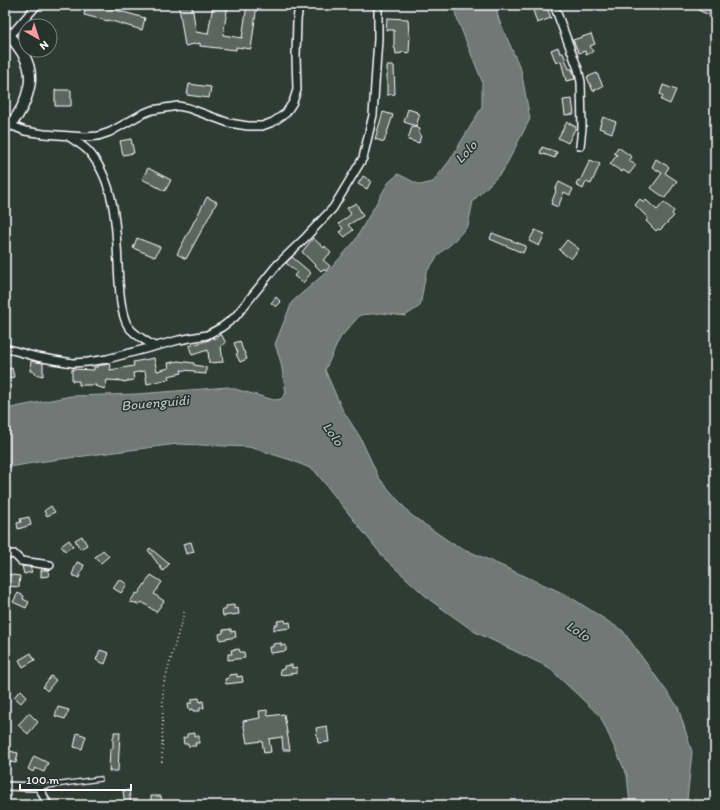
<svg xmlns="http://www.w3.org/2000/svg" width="720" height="810" viewBox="0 0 720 810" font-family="Itim,sans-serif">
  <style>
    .water { fill: #707975; stroke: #a9afac }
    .building { fill: #5b6661; stroke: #fff }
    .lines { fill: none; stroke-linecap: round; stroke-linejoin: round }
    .lane-casing { stroke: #fff; stroke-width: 6 }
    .street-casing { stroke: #fff; stroke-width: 10 }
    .secondary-casing { stroke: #fff; stroke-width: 13 }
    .path { stroke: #fff; stroke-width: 1.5; stroke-dasharray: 1 3; stroke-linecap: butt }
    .lane { stroke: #26332d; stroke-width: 3.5 }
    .street { stroke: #26332d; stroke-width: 7 }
    .secondary { stroke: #26332d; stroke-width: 10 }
    .labels { text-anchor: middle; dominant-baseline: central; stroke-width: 3; stroke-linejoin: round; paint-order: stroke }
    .water-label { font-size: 14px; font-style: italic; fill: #b8bcba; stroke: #26332d }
  </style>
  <rect width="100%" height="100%" fill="#2f3b35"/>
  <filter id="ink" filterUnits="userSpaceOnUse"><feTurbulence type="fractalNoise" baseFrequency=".025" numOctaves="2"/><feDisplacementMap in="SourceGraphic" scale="8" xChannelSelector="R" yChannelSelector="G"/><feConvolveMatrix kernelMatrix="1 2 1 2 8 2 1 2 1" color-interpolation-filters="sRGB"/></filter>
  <g filter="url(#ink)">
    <path class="water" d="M 454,5 L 495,5 L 499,20 L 521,70 L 530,119 L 503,171 L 473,201 L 468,226 L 451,244 L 439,254 L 426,273 L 420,306 L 405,316 L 382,313 L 360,315 L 340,338 L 325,370 L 342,409 L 360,437 L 379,478 L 411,515 L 453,544 L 567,595 L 623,631 L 678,707 L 692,752 L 687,800 L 688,805 L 630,805 L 627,775 L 600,716 L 548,667 L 475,632 L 430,600 L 384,558 L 314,470 L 291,460 L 249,447 L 177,444 L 38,462 L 5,468 L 5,409 L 71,396 L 137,394 L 228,387 L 274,400 L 281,399 L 286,393 L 281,363 L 275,344 L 292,302 L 332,267 L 354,242 L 388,183 L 398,174 L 420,185 L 433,182 L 450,160 L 482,107 L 482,81 L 456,16 Z"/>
    <path class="building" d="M 74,5 L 110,5 L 109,8 L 145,18 L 142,30 L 108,20 L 108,21 L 84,15 L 85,10 L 74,7 Z
      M 192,5 L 196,32 L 208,34 L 213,5 L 228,5 L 223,35 L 242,38 L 247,5 L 257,5 L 251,49 L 236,47 L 236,50 L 200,46 L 200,43 L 185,46 L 179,7 Z
      M 538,5 L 546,5 L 551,18 L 537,23 L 532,7 Z
      M 701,5 L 715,5 L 715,9 L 711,16 L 698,10 Z
      M 387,18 L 408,19 L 409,35 L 410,35 L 409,53 L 402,52 L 402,53 L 396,54 L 395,48 L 394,48 L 394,30 L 386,30 Z
      M 591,34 L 595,44 L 590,46 L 593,52 L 586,55 L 585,51 L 579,53 L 573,40 Z
      M 558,47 L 560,53 L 563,53 L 569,69 L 572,69 L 575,79 L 566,81 L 561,61 L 556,63 L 551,50 Z
      M 387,66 L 394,66 L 395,94 L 387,95 Z
      M 597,73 L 603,86 L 593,91 L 587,77 Z
      M 189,84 L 211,87 L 209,98 L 187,95 Z
      M 663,85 L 676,90 L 670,104 L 661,100 L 663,96 L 660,94 Z
      M 55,90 L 71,90 L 71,106 L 55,106 Z
      M 572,99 L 574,114 L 565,115 L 563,100 Z
      M 408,109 L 417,112 L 416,113 L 420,114 L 416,126 L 404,122 Z
      M 383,112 L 393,115 L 384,142 L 375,139 Z
      M 603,117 L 616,122 L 612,133 L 599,128 Z
      M 567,122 L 576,127 L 568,143 L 558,138 Z
      M 412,126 L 420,129 L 419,134 L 421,135 L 419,143 L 408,140 Z
      M 131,139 L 134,153 L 123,155 L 120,141 Z
      M 542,147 L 557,152 L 555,158 L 540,153 Z
      M 618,147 L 632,157 L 629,161 L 636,165 L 629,174 L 623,170 L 622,172 L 610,164 L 617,155 L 614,153 Z
      M 656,159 L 669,167 L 665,173 L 677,181 L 665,198 L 651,188 L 662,173 L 652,167 Z
      M 590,160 L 600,164 L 591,184 L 586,182 L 583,189 L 576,185 L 578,180 L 580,181 Z
      M 148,168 L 171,180 L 165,191 L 142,179 Z
      M 363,176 L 371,181 L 367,189 L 358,184 Z
      M 559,182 L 573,189 L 570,195 L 564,192 L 558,207 L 551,204 L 556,191 L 555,190 Z
      M 207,197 L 217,202 L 186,259 L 177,254 Z
      M 640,199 L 644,203 L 646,200 L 657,210 L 664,202 L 674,211 L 672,214 L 674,216 L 660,230 L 658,229 L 656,231 L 646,221 L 648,218 L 635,205 Z
      M 356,203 L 363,216 L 348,225 L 353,230 L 345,237 L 340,232 L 343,228 L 339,224 L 351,214 L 347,208 Z
      M 535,230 L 545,234 L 539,246 L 529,241 Z
      M 492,233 L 526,246 L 523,253 L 490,239 Z
      M 137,238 L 160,247 L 155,257 L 133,248 Z
      M 313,238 L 324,248 L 325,246 L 331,253 L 323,260 L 330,266 L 326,271 L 323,269 L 321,271 L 302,252 Z
      M 567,240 L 579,249 L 571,259 L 559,250 Z
      M 292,257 L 311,273 L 303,283 L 294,276 L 297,272 L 286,263 Z
      M 276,297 L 281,302 L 276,307 L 271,303 Z
      M 221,334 L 226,343 L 221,346 L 223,362 L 209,363 L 208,350 L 192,355 L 189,346 L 209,340 L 213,337 L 214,339 Z
      M 240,341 L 243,351 L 244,351 L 247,359 L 240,362 L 236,354 L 238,353 L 234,343 Z
      M 154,358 L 157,371 L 169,368 L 168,363 L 178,361 L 194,363 L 194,365 L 206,367 L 206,374 L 195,373 L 195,371 L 181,370 L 182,373 L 168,376 L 169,379 L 147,384 L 145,371 L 133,373 L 134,380 L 123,382 L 123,381 L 107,380 L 105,389 L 95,386 L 96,385 L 79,385 L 79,381 L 72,381 L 72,369 L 94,370 L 94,367 L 98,367 L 99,365 L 105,365 L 107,364 L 111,365 L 110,370 L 134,366 L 133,362 Z
      M 31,361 L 43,363 L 43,376 L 35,374 L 35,372 L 30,371 Z
      M 12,368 L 14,377 L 6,379 L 5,370 Z
      M 51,506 L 55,512 L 47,516 L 44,511 Z
      M 29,517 L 31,525 L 18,529 L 17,523 L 21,522 L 20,519 Z
      M 82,536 L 87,545 L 80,549 L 75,540 Z
      M 69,540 L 73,546 L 65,551 L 61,546 Z
      M 191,542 L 194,552 L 186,554 L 183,544 Z
      M 150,548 L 169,564 L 163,571 L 148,550 Z
      M 103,550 L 109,556 L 101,563 L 95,557 Z
      M 77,562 L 84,565 L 79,578 L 72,575 Z
      M 22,566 L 30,567 L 32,572 L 24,574 Z
      M 41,570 L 48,570 L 49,576 L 41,577 Z
      M 5,574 L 20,576 L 19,587 L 5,586 Z
      M 151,575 L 162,582 L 154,594 L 164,601 L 156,612 L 142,602 L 139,605 L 136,603 L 130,602 L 136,593 L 138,594 Z
      M 119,579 L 127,584 L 121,593 L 113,588 Z
      M 18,593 L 24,596 L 23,599 L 29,602 L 26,608 L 13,602 Z
      M 234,605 L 234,609 L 238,608 L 239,614 L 223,616 L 222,610 L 226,610 L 226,606 Z
      M 285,620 L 286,623 L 290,622 L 291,628 L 274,630 L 274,625 L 278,624 L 277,621 Z
      M 231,629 L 231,632 L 235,631 L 236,637 L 220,640 L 219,634 L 223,633 L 223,630 Z
      M 281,643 L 281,646 L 286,645 L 286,651 L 270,653 L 269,647 L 273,647 L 273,644 Z
      M 239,649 L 240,652 L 244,652 L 245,658 L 228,660 L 228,654 L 232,654 L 231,650 Z
      M 100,650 L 109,653 L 105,664 L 96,660 Z
      M 31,653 L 35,660 L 23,667 L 19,660 Z
      M 292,665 L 292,668 L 297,667 L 297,673 L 281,675 L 280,670 L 284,669 L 284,666 Z
      M 237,674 L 237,677 L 242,676 L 243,682 L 226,684 L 225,679 L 229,678 L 229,675 Z
      M 51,676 L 56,680 L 47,691 L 43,687 Z
      M 21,690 L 27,696 L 21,703 L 14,697 Z
      M 199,698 L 200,702 L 203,701 L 204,708 L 200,708 L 200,711 L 193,711 L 193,709 L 189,710 L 188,703 L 192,703 L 192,699 Z
      M 58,707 L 69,710 L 65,719 L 55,716 Z
      M 267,710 L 268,716 L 284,714 L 290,750 L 283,750 L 282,737 L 269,739 L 271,752 L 264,753 L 262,741 L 247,743 L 243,721 L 260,718 L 259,711 Z
      M 29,713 L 38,722 L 28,734 L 18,725 Z
      M 327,726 L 329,742 L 318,743 L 316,728 Z
      M 114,732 L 120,732 L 118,771 L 109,771 L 110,749 L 113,749 L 113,737 L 114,736 Z
      M 77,733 L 86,736 L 82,749 L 74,747 Z
      M 195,733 L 195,736 L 199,736 L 199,743 L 195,743 L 196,746 L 188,746 L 188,744 L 184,744 L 183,738 L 187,737 L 187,734 Z
      M 5,750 L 18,753 L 16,763 L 5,761 Z
      M 34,756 L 48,763 L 44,772 L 35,768 L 33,772 L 28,769 Z
      M 129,790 L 131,805 L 125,805 L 123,791 Z
      M 151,796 L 161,796 L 162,805 L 151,805 Z"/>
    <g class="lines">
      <defs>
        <path id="lane" d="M 39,787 L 100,779"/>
        <path id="street" d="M 554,5 L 578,69 L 581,82 L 582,128 L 580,146
          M 10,36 L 37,5
          M 10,125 L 25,131 L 44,134 L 85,137 L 98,136 L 110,132 L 142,114 L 152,110 L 178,106 L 188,108 L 229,123 L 248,126 L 262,126 L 273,122 L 286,113 L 293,102 L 297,90 L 296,56 L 297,20 L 299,5
          M 69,137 C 76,142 85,146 90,153 C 119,188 116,240 119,282 C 120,295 121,315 128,326 C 134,335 146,341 154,346
          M 5,348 L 37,357 L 54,360 L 73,363 L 88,362 L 107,359 L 179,340 L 207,335 L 222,327 L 235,317 L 277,265 L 306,237 L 333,208 L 363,158 L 373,115 L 378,39 L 378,5
          M 5,555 L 14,554 L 21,561 L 50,565
          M 5,786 L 39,787 L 48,805"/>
        <path id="secondary" d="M 5,30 C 17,44 31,60 30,79 C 30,86 28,92 26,98 C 22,110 15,121 5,129"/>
      </defs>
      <use href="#lane" class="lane-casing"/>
      <use href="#street" class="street-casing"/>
      <use href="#secondary" class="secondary-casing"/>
      <path class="path" d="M 162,762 L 163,687 L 185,609"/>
      <use href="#lane" class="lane"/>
      <use href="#street" class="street"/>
      <use href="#secondary" class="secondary"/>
    </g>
  </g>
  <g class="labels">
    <g class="water-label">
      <text transform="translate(466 152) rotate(-47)">Lolo</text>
      <text transform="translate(155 403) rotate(-5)">Bouenguidi</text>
      <text transform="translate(333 434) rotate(54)">Lolo</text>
      <text transform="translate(578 631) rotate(33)">Lolo</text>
    </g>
  </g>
  <rect width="720" height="810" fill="none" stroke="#26332d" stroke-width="20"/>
  <rect x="10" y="10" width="700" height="790" fill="none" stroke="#fff" stroke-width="1.5" filter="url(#ink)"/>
  <g transform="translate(38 38) rotate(141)"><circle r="19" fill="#26332d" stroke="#7d8581"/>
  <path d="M0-3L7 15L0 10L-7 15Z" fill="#ff9aa2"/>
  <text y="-6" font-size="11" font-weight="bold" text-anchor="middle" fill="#ffffff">N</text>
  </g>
  <path d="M20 784v6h111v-6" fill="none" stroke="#ffffff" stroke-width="2"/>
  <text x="26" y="784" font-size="12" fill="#ffffff" stroke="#26332d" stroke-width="3" paint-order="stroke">100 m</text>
</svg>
